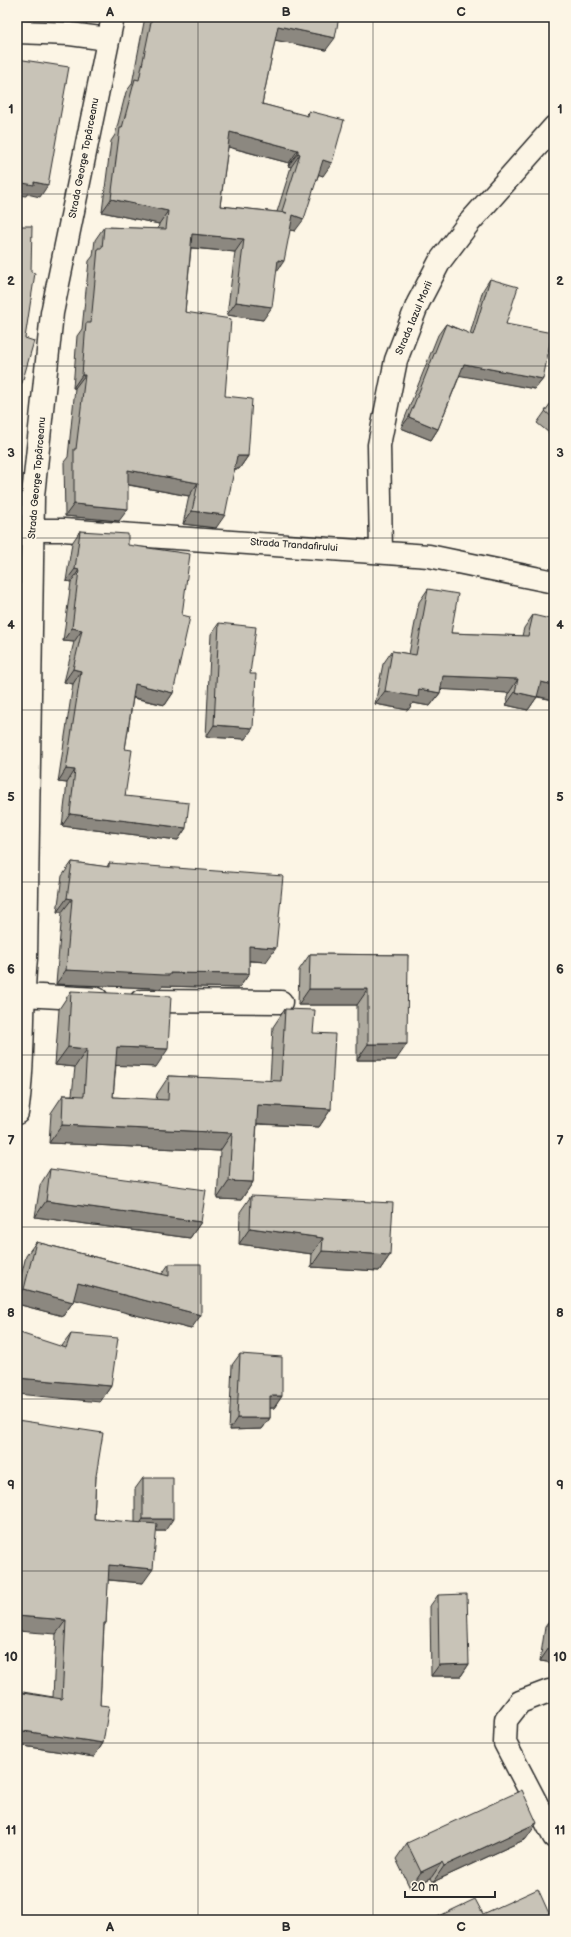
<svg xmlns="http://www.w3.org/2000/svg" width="571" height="1937" viewBox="0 0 571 1937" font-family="'Balsamiq Sans',sans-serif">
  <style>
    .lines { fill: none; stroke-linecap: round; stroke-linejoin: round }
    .minor-casing { stroke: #2b2b2b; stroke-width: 25 }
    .minor { stroke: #fcf5e5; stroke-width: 22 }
    .wall { fill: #aca89d; stroke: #2b2b2b; fill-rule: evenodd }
    .shaded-wall { fill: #8c8880; stroke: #2b2b2b }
    .building { fill: #c8c3b7; stroke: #2b2b2b; fill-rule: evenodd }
    .grid { fill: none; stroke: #2b2b2b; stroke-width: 1; stroke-opacity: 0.55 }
    .labels { text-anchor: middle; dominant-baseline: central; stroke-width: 3.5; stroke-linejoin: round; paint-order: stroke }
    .street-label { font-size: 10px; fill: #2b2b2b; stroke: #fcf5e5 }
    .neatline { fill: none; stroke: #2b2b2b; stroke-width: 1.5 }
    .grid-label { font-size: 13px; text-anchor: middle; font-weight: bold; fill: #2b2b2b }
  </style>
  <rect width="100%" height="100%" fill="#fcf5e5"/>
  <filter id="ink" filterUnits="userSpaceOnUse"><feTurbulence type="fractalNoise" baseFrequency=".025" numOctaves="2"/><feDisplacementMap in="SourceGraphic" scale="8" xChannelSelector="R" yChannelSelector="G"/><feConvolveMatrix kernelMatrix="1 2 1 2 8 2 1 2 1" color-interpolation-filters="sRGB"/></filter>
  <g filter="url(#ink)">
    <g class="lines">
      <defs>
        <path id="minor" d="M 17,32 L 70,34 L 108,39
          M 32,530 L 63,530 L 429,556 L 554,582
          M 381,551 L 379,445 L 396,360 L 418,303 L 440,261 L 468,224 L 554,127
          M 22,995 L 97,999
          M 141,1001 L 281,1002
          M 17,1113 C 25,1062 21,1010 26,958 L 33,496 L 52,313 L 113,17
          M 554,1691 L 549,1691 L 520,1702 L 506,1720 L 505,1743 L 554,1837"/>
      </defs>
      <use href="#minor" class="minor-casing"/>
      <use href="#minor" class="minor"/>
    </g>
    <path class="wall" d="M 145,17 L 339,17 L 326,50 L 275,40 L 262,104 L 306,116 L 309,111 L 323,176 L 319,174 L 295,231 L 290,230 L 276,272 L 263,320 L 227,315 L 235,252 L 191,248 L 185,312 L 225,396 L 248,456 L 239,469 L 235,469 L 216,528 L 183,524 L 189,496 L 128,485 L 119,521 L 65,516 L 64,462 L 68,457 L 75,388 L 73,388 L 77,336 L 82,329 L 89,261 L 93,256 L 95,240 L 104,227 L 158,229 L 159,224 L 102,212 L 111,141 L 115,135 L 126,92 L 132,84 ZM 228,147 L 289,163 L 288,166 L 291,167 L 277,212 L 220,206 Z
      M 490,279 L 506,324 L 543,379 L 535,389 L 460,375 L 438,429 L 431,440 L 401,428 L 438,335 L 446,324 L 470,334 L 483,290 Z
      M 554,399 L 554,437 L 537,423 Z
      M 80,531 L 128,545 L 182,615 L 173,693 L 165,705 L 133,698 L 125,749 L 125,796 L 186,828 L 178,840 L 62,826 L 67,783 L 58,782 L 73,684 L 64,682 L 74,642 L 63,641 L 71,582 L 66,581 L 72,543 Z
      M 428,589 L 451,633 L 522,636 L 524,628 L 533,615 L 554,700 L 537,697 L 528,710 L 506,705 L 509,693 L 440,689 L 440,693 L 430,706 L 413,703 L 408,710 L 375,704 L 383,664 L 392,651 L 409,654 L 419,602 Z
      M 219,623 L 250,674 L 245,739 L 206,737 L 211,634 Z
      M 72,862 L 107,867 L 109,863 L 266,962 L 249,961 L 249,974 L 239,988 L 162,986 L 160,989 L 153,988 L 56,984 L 62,912 L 57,912 L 62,876 Z
      M 310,954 L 408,955 L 396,1060 L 357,1060 L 357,1005 L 298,1005 L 299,970 Z
      M 71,991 L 156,1067 L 116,1065 L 113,1097 L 156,1100 L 157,1094 L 169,1076 L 270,1081 L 273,1027 L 285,1009 L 313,1033 L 331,1109 L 319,1127 L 257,1124 L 253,1182 L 241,1200 L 217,1199 L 220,1151 L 49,1143 L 51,1113 L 63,1095 L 72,1095 L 75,1067 L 55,1065 L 59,1009 Z
      M 50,1169 L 201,1222 L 190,1238 L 35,1217 L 40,1185 Z
      M 251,1196 L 390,1255 L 379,1271 L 311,1267 L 312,1254 L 239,1244 L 240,1212 Z
      M 36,1242 L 162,1274 L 169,1264 L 191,1329 L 74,1299 L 73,1302 L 63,1316 L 17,1304 L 17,1292 L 26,1256 Z
      M 71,1334 L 111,1386 L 100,1402 L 62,1346 Z
      M 240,1354 L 282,1396 L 274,1408 L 270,1408 L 270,1418 L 262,1429 L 229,1430 L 232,1365 Z
      M 96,1476 L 94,1519 L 135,1523 L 135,1489 L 143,1478 L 165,1531 L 156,1531 L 143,1583 L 108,1580 L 106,1623 L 104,1626 L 100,1705 L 103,1743 L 94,1757 L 17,1745 L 17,1691 L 53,1697 L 56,1634 Z
      M 438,1595 L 469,1664 L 461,1676 L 431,1676 L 430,1606 Z
      M 554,1615 L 554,1663 L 540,1661 L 545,1627 Z
      M 526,1839 L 433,1882 L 431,1878 L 410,1888 L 396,1859 L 407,1843 Z"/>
    <path class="shaded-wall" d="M 278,26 L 335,38 L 326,50 L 269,39 Z
      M 230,132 L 298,150 L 289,163 L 221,145 Z
      M 298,153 L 300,154 L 291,167 L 288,166 Z
      M 323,160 L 332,163 L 323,176 L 314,173 Z
      M 17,182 L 34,182 L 48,185 L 40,197 L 27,194 L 26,196 L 17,195 Z
      M 111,199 L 168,211 L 159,224 L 102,212 Z
      M 293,215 L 304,219 L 295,231 L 284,228 Z
      M 192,234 L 244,239 L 235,252 L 183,247 Z
      M 278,260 L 284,261 L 275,274 Z
      M 236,302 L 272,307 L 263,320 L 227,315 Z
      M 464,364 L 543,379 L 535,389 L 457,375 Z
      M 82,375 L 85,375 L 75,388 L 73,388 Z
      M 17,381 L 22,383 L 17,389 Z
      M 409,417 L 438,429 L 431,440 L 401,428 Z
      M 237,456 L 248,456 L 239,469 L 228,468 Z
      M 128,470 L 198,483 L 189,496 L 119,483 Z
      M 74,504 L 128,509 L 119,521 L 65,516 Z
      M 192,511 L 225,515 L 216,528 L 183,524 Z
      M 75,569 L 79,570 L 71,582 L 66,581 Z
      M 72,628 L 82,630 L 74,642 L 63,641 Z
      M 73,669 L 81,671 L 73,684 L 64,682 Z
      M 443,676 L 518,679 L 509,693 L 433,689 Z
      M 541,682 L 554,685 L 554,700 L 531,695 Z
      M 135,684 L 173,693 L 165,705 L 127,696 Z
      M 419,689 L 440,693 L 430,706 L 413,703 L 408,710 L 375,704 L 385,691 Z
      M 515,692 L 537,697 L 528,710 L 506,705 Z
      M 214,725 L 253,728 L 245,739 L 206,737 Z
      M 66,769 L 75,770 L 67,783 L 58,782 Z
      M 70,814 L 186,828 L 178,840 L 62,826 Z
      M 67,898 L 72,899 L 62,912 L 57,912 Z
      M 249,946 L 276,948 L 266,962 L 240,960 Z
      M 66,970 L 170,973 L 249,974 L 239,988 L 162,986 L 160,989 L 153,988 L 56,984 Z
      M 309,989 L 368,989 L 357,1005 L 298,1005 Z
      M 368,1044 L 407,1044 L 396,1060 L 357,1060 Z
      M 68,1047 L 87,1049 L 75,1067 L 55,1065 Z
      M 117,1047 L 168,1049 L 156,1067 L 105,1065 Z
      M 258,1105 L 331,1109 L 319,1127 L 245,1123 Z
      M 62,1125 L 232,1133 L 220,1151 L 49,1143 Z
      M 229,1181 L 253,1182 L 241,1200 L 217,1199 Z
      M 46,1201 L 201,1222 L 190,1238 L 35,1217 Z
      M 250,1228 L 323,1238 L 312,1254 L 239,1244 Z
      M 322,1251 L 390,1255 L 379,1271 L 311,1267 Z
      M 78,1283 L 201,1315 L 191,1329 L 68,1298 Z
      M 24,1289 L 73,1302 L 63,1316 L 17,1304 L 17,1299 Z
      M 17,1378 L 111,1386 L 100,1402 L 17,1394 Z
      M 270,1396 L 282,1396 L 274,1408 L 262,1408 Z
      M 237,1418 L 270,1418 L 262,1429 L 229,1430 Z
      M 143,1519 L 173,1519 L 165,1531 L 135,1531 Z
      M 109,1565 L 153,1569 L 143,1583 L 99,1579 Z
      M 17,1616 L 66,1620 L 56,1634 L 17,1631 Z
      M 551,1645 L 554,1645 L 554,1663 L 540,1661 Z
      M 469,1664 L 461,1676 L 431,1676 L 439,1665 Z
      M 17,1730 L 103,1743 L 94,1757 L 17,1745 Z
      M 537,1823 L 526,1839 L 433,1882 L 444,1866 Z
      M 442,1862 L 431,1878 L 410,1888 L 421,1872 Z"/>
    <path class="building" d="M 152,17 L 339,17 L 335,38 L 278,26 L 262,104 L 308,116 L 309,111 L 344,120 L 332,163 L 323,160 L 304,219 L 293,215 L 284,261 L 278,260 L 272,307 L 236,302 L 244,239 L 192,234 L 185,312 L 231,319 L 225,396 L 252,399 L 248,456 L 237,456 L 225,515 L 192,511 L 198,483 L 128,470 L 128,509 L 74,504 L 74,449 L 76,449 L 85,375 L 82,375 L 86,323 L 91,323 L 98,248 L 102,248 L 104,227 L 166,229 L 168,211 L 111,199 L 120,128 L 122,128 L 135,79 L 139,80 ZM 230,132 L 298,150 L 298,153 L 300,154 L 282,211 L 287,213 L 220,206 Z
      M 17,59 L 69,67 L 48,185 L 34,182 L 34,185 L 17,182 Z
      M 17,226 L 32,226 L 31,272 L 35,273 L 25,338 L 34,341 L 22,383 L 17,381 Z
      M 490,279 L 518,287 L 506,324 L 552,333 L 543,379 L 464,364 L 438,429 L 409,417 L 446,324 L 473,335 Z
      M 554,399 L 554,419 L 545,411 Z
      M 80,531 L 128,534 L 128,545 L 190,554 L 182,615 L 190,617 L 173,693 L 135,684 L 125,749 L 132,750 L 125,796 L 189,803 L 186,828 L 70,814 L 75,770 L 66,769 L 81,671 L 73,669 L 82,630 L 72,628 L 79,570 L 75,569 Z
      M 428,589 L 458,594 L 451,633 L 528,636 L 533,615 L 554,620 L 554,685 L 541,682 L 537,697 L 515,692 L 518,679 L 443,676 L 440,693 L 419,689 L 418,697 L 385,691 L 392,651 L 416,655 Z
      M 219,623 L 256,627 L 250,674 L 256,674 L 253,728 L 214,725 Z
      M 72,862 L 109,867 L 109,863 L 283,876 L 276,948 L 249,946 L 249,974 L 170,973 L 170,975 L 163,975 L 66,970 L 72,899 L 67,898 Z
      M 310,954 L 408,955 L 407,1044 L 368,1044 L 368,989 L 309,989 Z
      M 71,991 L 171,996 L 168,1049 L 117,1047 L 113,1097 L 168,1100 L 169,1076 L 281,1081 L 285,1009 L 315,1010 L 313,1033 L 335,1034 L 331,1109 L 258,1105 L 253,1182 L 229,1181 L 232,1133 L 62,1125 L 63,1095 L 84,1096 L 87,1049 L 68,1047 Z
      M 50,1169 L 206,1190 L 201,1222 L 46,1201 Z
      M 251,1196 L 393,1203 L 390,1255 L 322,1251 L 323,1238 L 250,1228 Z
      M 36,1242 L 169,1276 L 169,1264 L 201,1264 L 201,1315 L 78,1283 L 73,1302 L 24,1289 Z
      M 17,1332 L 66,1348 L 71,1334 L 118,1338 L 111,1386 L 17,1378 Z
      M 240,1354 L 282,1357 L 282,1396 L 270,1396 L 270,1418 L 237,1418 Z
      M 17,1420 L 103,1433 L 96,1476 L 94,1519 L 157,1524 L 153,1569 L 109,1565 L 106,1623 L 104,1623 L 100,1705 L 109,1706 L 103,1743 L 17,1730 L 17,1692 L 62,1699 L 66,1620 L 17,1616 Z
      M 143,1478 L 173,1478 L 173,1519 L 143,1519 Z
      M 467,1594 L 469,1664 L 439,1665 L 438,1595 Z
      M 554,1627 L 554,1645 L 551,1645 Z
      M 522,1790 L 537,1823 L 444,1866 L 442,1862 L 421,1872 L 407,1843 Z
      M 538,1889 L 552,1920 L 431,1920 L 475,1899 L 483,1914 Z"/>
  </g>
  <path class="grid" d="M 198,17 L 198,1920M 373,17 L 373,1920M 17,194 L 554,194M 17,366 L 554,366M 17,538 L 554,538M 17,710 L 554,710M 17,882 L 554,882M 17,1055 L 554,1055M 17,1227 L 554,1227M 17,1399 L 554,1399M 17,1571 L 554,1571M 17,1743 L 554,1743"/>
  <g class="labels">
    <g class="street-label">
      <text transform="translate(84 158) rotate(-79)">Strada George Topârceanu</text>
      <text transform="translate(414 318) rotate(-67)">Strada Iazul Morii</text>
      <text transform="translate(37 478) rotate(-85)">Strada George Topârceanu</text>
      <text transform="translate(294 545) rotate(4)">Strada Trandafirului</text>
    </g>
  </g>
  <rect width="571" height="1937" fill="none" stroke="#fcf5e5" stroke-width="44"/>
  <path d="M405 1891v6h90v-6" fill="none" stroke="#2b2b2b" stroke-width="2"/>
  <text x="411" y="1891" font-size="12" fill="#2b2b2b" stroke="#fcf5e5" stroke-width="3" paint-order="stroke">20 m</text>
  <rect x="22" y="22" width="527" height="1893" class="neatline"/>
  <g class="grid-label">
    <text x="110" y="16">A</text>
    <text x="286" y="16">B</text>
    <text x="461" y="16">C</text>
    <text x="11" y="113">1</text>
    <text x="560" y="113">1</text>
    <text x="11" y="285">2</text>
    <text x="560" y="285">2</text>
    <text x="11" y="457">3</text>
    <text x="560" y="457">3</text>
    <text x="11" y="629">4</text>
    <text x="560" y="629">4</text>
    <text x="11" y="801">5</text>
    <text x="560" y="801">5</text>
    <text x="11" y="973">6</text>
    <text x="560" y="973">6</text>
    <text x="11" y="1145">7</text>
    <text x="560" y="1145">7</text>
    <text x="11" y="1317">8</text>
    <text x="560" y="1317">8</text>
    <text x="11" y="1489">9</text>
    <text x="560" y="1489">9</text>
    <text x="11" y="1661">10</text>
    <text x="560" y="1661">10</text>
    <text x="11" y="1834">11</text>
    <text x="560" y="1834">11</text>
    <text x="110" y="1931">A</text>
    <text x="286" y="1931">B</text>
    <text x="461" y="1931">C</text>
  </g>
</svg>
